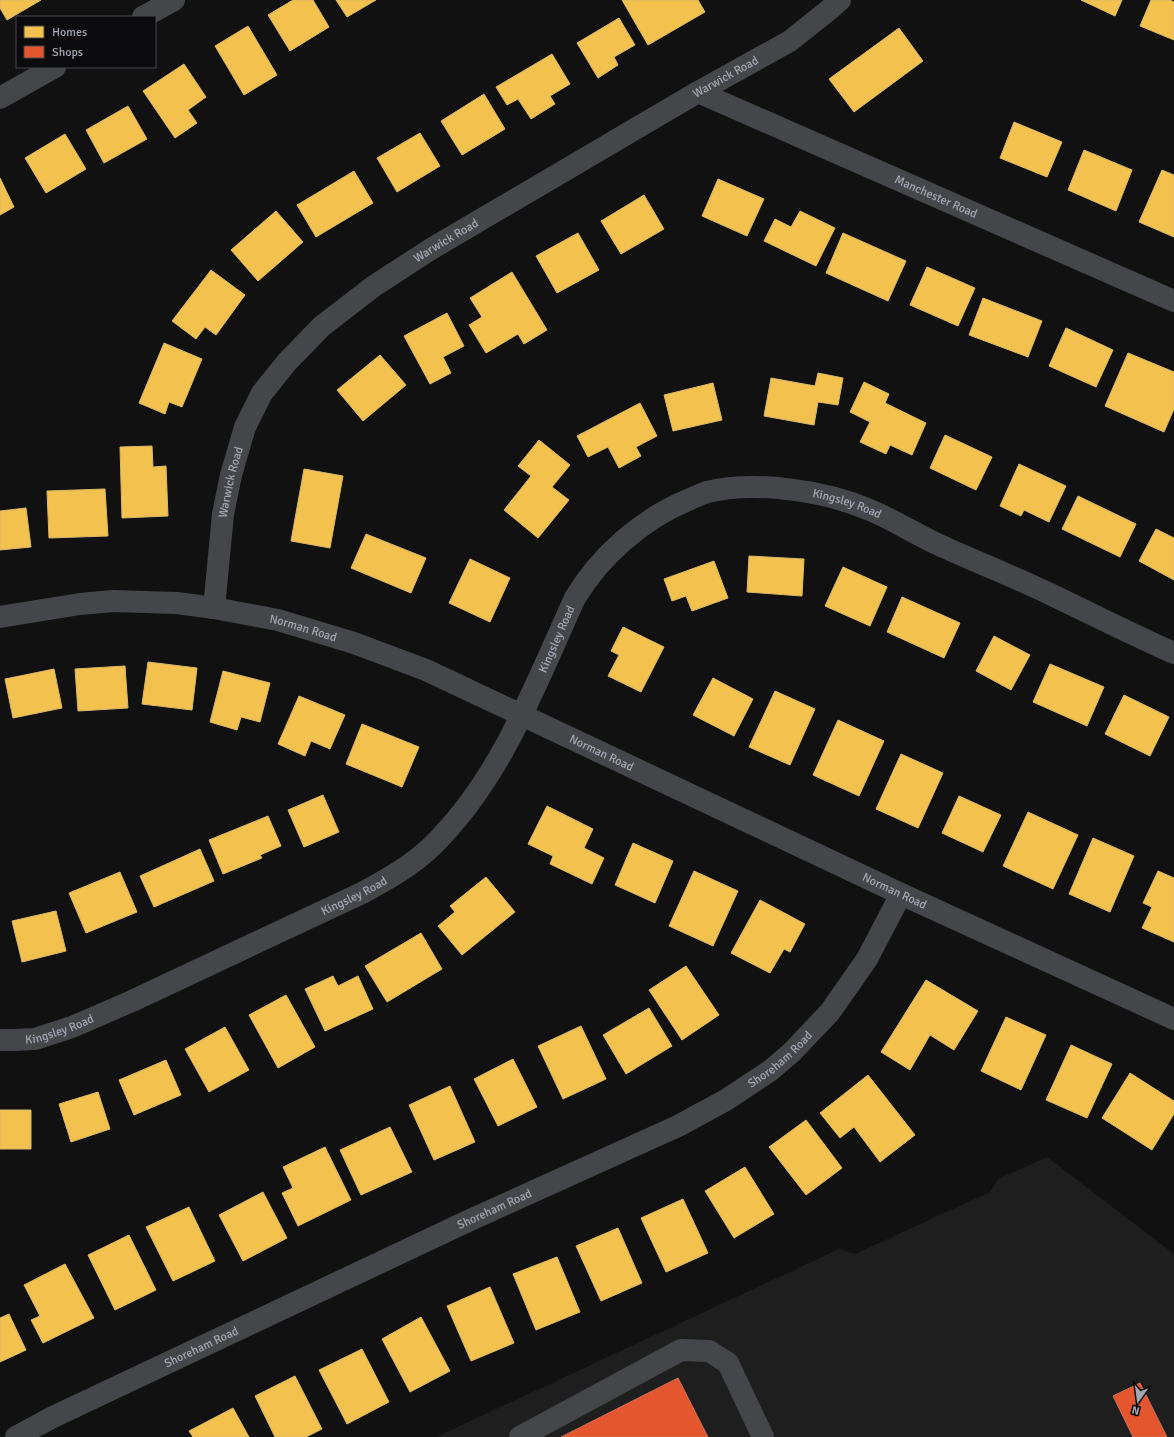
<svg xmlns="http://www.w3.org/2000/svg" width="1174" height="1437" viewBox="0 0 1174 1437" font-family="Signika,sans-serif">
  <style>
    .built { fill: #1e1e1f }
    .homes { fill: #f2c14e; stroke: #dab96c }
    .shops { fill: #e4572e; stroke: #d06f55 }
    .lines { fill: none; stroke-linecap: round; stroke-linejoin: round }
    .minor { stroke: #45464a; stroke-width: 22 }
    .labels { text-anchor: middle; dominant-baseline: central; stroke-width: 4; stroke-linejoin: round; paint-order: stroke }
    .street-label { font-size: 12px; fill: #a3a7b1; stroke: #0b0b0d }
  </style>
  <rect width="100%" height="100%" fill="#111"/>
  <path class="built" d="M 1047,1157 L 1174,1254 L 1174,1437 L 436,1437 L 839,1249 L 855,1254 L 990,1192 L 998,1179 Z"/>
  <path class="homes" d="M 0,0 L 41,0 L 7,20 L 0,8 Z
    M 293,0 L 313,0 L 329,27 L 290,51 L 268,15 Z
    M 336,0 L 376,0 L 347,17 Z
    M 622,0 L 698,0 L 705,12 L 648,45 Z
    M 1081,0 L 1122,0 L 1115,16 Z
    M 1151,0 L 1170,0 L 1174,2 L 1174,40 L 1140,26 Z
    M 619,18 L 635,45 L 614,57 L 618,65 L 598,78 L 577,43 Z
    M 248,26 L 277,75 L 244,95 L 215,46 Z
    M 899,28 L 923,61 L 854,112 L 829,79 Z
    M 552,54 L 570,84 L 550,96 L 555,104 L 531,119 L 518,99 L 507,105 L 496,87 Z
    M 184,64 L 206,97 L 188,110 L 197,123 L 175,138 L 143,91 Z
    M 484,94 L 505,129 L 462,155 L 441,121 Z
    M 128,106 L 147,139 L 104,163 L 86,130 Z
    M 1014,122 L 1062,142 L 1047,177 L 1000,158 Z
    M 420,133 L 440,166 L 397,192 L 377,158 Z
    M 65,134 L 86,169 L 46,193 L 25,158 Z
    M 1084,150 L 1132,170 L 1116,211 L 1068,190 Z
    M 1162,170 L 1174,175 L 1174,237 L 1139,222 Z
    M 354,171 L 373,203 L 316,237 L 297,205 Z
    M 0,178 L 14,207 L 0,215 Z
    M 718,179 L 764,199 L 747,236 L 702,216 Z
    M 644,195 L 664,229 L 621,254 L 601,221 Z
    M 276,211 L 303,242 L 258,281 L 231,250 Z
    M 800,211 L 835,228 L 816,266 L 764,241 L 775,219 L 791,227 Z
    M 578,233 L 599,270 L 557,293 L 536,256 Z
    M 843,233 L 906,261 L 888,301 L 826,273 Z
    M 927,267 L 975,288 L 958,326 L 910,305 Z
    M 211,270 L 245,295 L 216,335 L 205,327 L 196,339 L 172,321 Z
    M 512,272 L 547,330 L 524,344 L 518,334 L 486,353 L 469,325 L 482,317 L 470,298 Z
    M 983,298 L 1042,321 L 1028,357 L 969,335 Z
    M 447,313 L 464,346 L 443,357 L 451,373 L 430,384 L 404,336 Z
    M 1066,328 L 1113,350 L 1096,387 L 1049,366 Z
    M 164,343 L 202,359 L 182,407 L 169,402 L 165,414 L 139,403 Z
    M 1128,353 L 1174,372 L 1174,409 L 1164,432 L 1105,406 Z
    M 380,355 L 406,385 L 363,421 L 337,390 Z
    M 818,373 L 843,378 L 838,405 L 818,402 L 814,425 L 764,416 L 771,378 L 815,386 Z
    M 864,382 L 889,394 L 885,403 L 926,423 L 912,455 L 890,445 L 886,454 L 860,442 L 870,422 L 850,412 Z
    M 713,383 L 722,420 L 673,431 L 664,395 Z
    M 640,403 L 657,436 L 636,447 L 641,456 L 619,468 L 608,447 L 588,457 L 577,436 Z
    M 945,435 L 992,457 L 976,490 L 930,468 Z
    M 539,440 L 570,465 L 552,487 L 569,500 L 538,538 L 504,510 L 531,476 L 518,466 Z
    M 152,446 L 153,467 L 166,466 L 168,516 L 122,518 L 120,447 Z
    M 1019,464 L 1066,486 L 1049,522 L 1024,510 L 1021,516 L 1000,506 Z
    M 304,469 L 343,476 L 330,548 L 291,541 Z
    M 105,489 L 108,536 L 49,538 L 47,491 Z
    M 1078,496 L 1136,524 L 1120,557 L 1062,529 Z
    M 26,508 L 31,547 L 0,550 L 0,511 Z
    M 1156,529 L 1174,538 L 1174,580 L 1139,561 Z
    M 366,534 L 426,558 L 411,593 L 351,568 Z
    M 749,556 L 804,559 L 802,596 L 747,592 Z
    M 470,559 L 510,578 L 490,622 L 449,603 Z
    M 714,561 L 728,598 L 692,611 L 686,596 L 672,601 L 664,579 Z
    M 843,567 L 887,587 L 870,626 L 825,606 Z
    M 902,597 L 960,623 L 944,658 L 887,632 Z
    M 623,627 L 664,647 L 641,692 L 608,676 L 619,655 L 611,651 Z
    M 994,636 L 1030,655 L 1011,690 L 976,671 Z
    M 148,662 L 197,668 L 192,710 L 142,704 Z
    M 1050,664 L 1104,687 L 1087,726 L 1033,702 Z
    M 125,666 L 128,708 L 78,711 L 75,669 Z
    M 54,669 L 62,708 L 13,718 L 5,679 Z
    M 223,671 L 270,683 L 260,722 L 241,717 L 237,730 L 210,722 Z
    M 713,678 L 753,699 L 734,736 L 693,715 Z
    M 775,691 L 815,709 L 790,765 L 749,747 Z
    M 1124,695 L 1169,717 L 1150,756 L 1105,734 Z
    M 299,696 L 345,715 L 330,749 L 311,741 L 305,756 L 278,744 Z
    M 838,720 L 884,741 L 859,796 L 813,775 Z
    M 362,724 L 419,747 L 402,787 L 346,764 Z
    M 901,754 L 943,773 L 918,828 L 876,809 Z
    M 323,795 L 339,832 L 304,847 L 288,810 Z
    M 959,796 L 1001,815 L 983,852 L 942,833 Z
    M 547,806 L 593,829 L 584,848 L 604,858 L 592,884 L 550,864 L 553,856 L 528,844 Z
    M 1028,812 L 1078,835 L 1053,889 L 1003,866 Z
    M 268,816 L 281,846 L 260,855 L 262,858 L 223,874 L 209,840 Z
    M 1093,838 L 1134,856 L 1110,912 L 1069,894 Z
    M 633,843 L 673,861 L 655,903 L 615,885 Z
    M 200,849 L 214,881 L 154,907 L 140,876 Z
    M 694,871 L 738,891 L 713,946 L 669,926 Z
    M 1158,871 L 1174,878 L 1174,942 L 1142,928 L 1152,907 L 1143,903 Z
    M 120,872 L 137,912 L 86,933 L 69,893 Z
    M 486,877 L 515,912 L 462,955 L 438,926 L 455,912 L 450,906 Z
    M 760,900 L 805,924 L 790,952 L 784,949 L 770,973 L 731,953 Z
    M 56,911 L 66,951 L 22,962 L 12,921 Z
    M 421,933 L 442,969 L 387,1002 L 365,966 Z
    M 686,966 L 719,1015 L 682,1040 L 649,990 Z
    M 333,976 L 338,986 L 358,976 L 373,1009 L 325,1031 L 305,989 Z
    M 926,980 L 978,1011 L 954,1050 L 930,1035 L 910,1070 L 881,1052 Z
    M 286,995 L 315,1047 L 278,1068 L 249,1015 Z
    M 649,1008 L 672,1046 L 626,1074 L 603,1035 Z
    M 1006,1017 L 1046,1035 L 1021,1090 L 981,1071 Z
    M 581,1026 L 606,1079 L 563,1099 L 538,1046 Z
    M 225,1027 L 249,1070 L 209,1092 L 185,1049 Z
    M 1071,1045 L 1112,1064 L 1087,1118 L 1046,1100 Z
    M 513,1059 L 537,1107 L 498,1126 L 474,1079 Z
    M 166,1060 L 181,1095 L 134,1115 L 119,1080 Z
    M 1130,1073 L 1174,1101 L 1174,1114 L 1152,1150 L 1102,1118 Z
    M 868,1075 L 915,1135 L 880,1162 L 854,1127 L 840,1138 L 820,1113 Z
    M 450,1086 L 475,1142 L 434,1160 L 409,1105 Z
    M 98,1092 L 110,1129 L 71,1142 L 59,1104 Z
    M 0,1110 L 31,1110 L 31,1149 L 0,1149 Z
    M 806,1120 L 842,1168 L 806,1195 L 769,1147 Z
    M 390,1127 L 412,1172 L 361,1195 L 340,1150 Z
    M 325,1147 L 351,1200 L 298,1226 L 282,1193 L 293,1188 L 283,1167 Z
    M 745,1167 L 774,1214 L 734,1238 L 705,1191 Z
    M 263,1192 L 287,1238 L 243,1261 L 219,1215 Z
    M 683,1199 L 708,1253 L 666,1272 L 641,1218 Z
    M 189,1207 L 215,1261 L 173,1281 L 146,1227 Z
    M 618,1228 L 642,1283 L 601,1301 L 576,1246 Z
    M 129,1235 L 156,1290 L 115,1310 L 88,1255 Z
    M 557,1257 L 580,1312 L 536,1330 L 513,1274 Z
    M 65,1264 L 94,1318 L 43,1343 L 31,1320 L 40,1316 L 24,1285 Z
    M 490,1287 L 514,1343 L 471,1361 L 447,1306 Z
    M 9,1314 L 26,1350 L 0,1362 L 0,1318 Z
    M 421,1317 L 450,1371 L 410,1392 L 382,1339 Z
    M 362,1349 L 389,1402 L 347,1424 L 319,1370 Z
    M 295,1376 L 322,1429 L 306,1437 L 275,1437 L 255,1396 Z
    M 233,1408 L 249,1437 L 193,1437 L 189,1431 Z"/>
  <path class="shops" d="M 678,1378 L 708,1437 L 561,1437 Z
    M 1140,1383 L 1167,1437 L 1133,1437 L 1113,1396 Z"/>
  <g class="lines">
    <g class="minor">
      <path d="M 143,17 L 174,0"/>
      <path id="s1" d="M 698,92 L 1174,301"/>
      <path d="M 0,98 L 55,67"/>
      <path id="s2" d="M 214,608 L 223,514 L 231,475 L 245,427 L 262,393 L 287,362 L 322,326 L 374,286 L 431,249 L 698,92 L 790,41 L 830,9 L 840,0"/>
      <path id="s3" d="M 0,617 L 80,604 L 113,601 L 177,603 L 214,608 L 278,620 L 354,643 L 426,670 L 901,894 L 1174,1019"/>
      <path id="s4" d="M 0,1040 L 14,1040 L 35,1039 L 72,1027 L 132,1001 L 362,893 C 386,880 411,866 430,848 C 501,780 535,685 575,598 C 600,556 642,519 688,500 C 695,497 701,494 707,492 C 755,480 826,491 870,510 C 896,521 920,537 946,548 C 981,564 1017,578 1052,595 C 1092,614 1133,635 1174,653"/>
      <path id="s5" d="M 16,1437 L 53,1417 L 468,1221 L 678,1126 L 726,1100 L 771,1070 L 792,1052 L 830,1012 L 867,959 L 901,894"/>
      <path d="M 520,1437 L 681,1350 L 709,1351 L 728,1363 L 763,1437"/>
    </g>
  </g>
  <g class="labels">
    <g class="street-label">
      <text stroke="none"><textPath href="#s2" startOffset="787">Warwick Road</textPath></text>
      <text stroke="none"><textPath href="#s1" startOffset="260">Manchester Road</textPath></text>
      <text stroke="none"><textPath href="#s2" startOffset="463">Warwick Road</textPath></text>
      <text stroke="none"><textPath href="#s2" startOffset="127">Warwick Road</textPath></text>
      <text stroke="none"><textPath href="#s4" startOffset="1081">Kingsley Road</textPath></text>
      <text stroke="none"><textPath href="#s3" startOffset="307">Norman Road</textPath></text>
      <text stroke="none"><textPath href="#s4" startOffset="721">Kingsley Road</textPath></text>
      <text stroke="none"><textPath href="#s3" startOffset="631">Norman Road</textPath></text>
      <text stroke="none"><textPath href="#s3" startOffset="955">Norman Road</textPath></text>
      <text stroke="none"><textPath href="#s4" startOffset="385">Kingsley Road</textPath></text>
      <text stroke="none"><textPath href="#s4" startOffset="61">Kingsley Road</textPath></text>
      <text stroke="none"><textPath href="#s5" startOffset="854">Shoreham Road</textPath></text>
      <text stroke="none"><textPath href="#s5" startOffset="530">Shoreham Road</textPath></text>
      <text stroke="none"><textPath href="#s5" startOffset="206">Shoreham Road</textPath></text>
    </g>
  </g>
  <rect x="16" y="16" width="140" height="52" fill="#0b0b0d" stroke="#48494f"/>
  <rect x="24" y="26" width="20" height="12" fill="#f2c14e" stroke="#48494f"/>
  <text x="52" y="36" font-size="12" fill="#a3a7b1">Homes</text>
  <rect x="24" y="46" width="20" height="12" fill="#e4572e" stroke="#48494f"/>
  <text x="52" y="56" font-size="12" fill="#a3a7b1">Shops</text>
  <g transform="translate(1138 1401) rotate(194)" stroke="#0b0b0d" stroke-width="3" paint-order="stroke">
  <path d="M0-3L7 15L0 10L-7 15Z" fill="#a3a7b1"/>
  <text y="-6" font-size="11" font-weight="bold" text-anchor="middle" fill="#a3a7b1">N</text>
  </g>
</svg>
